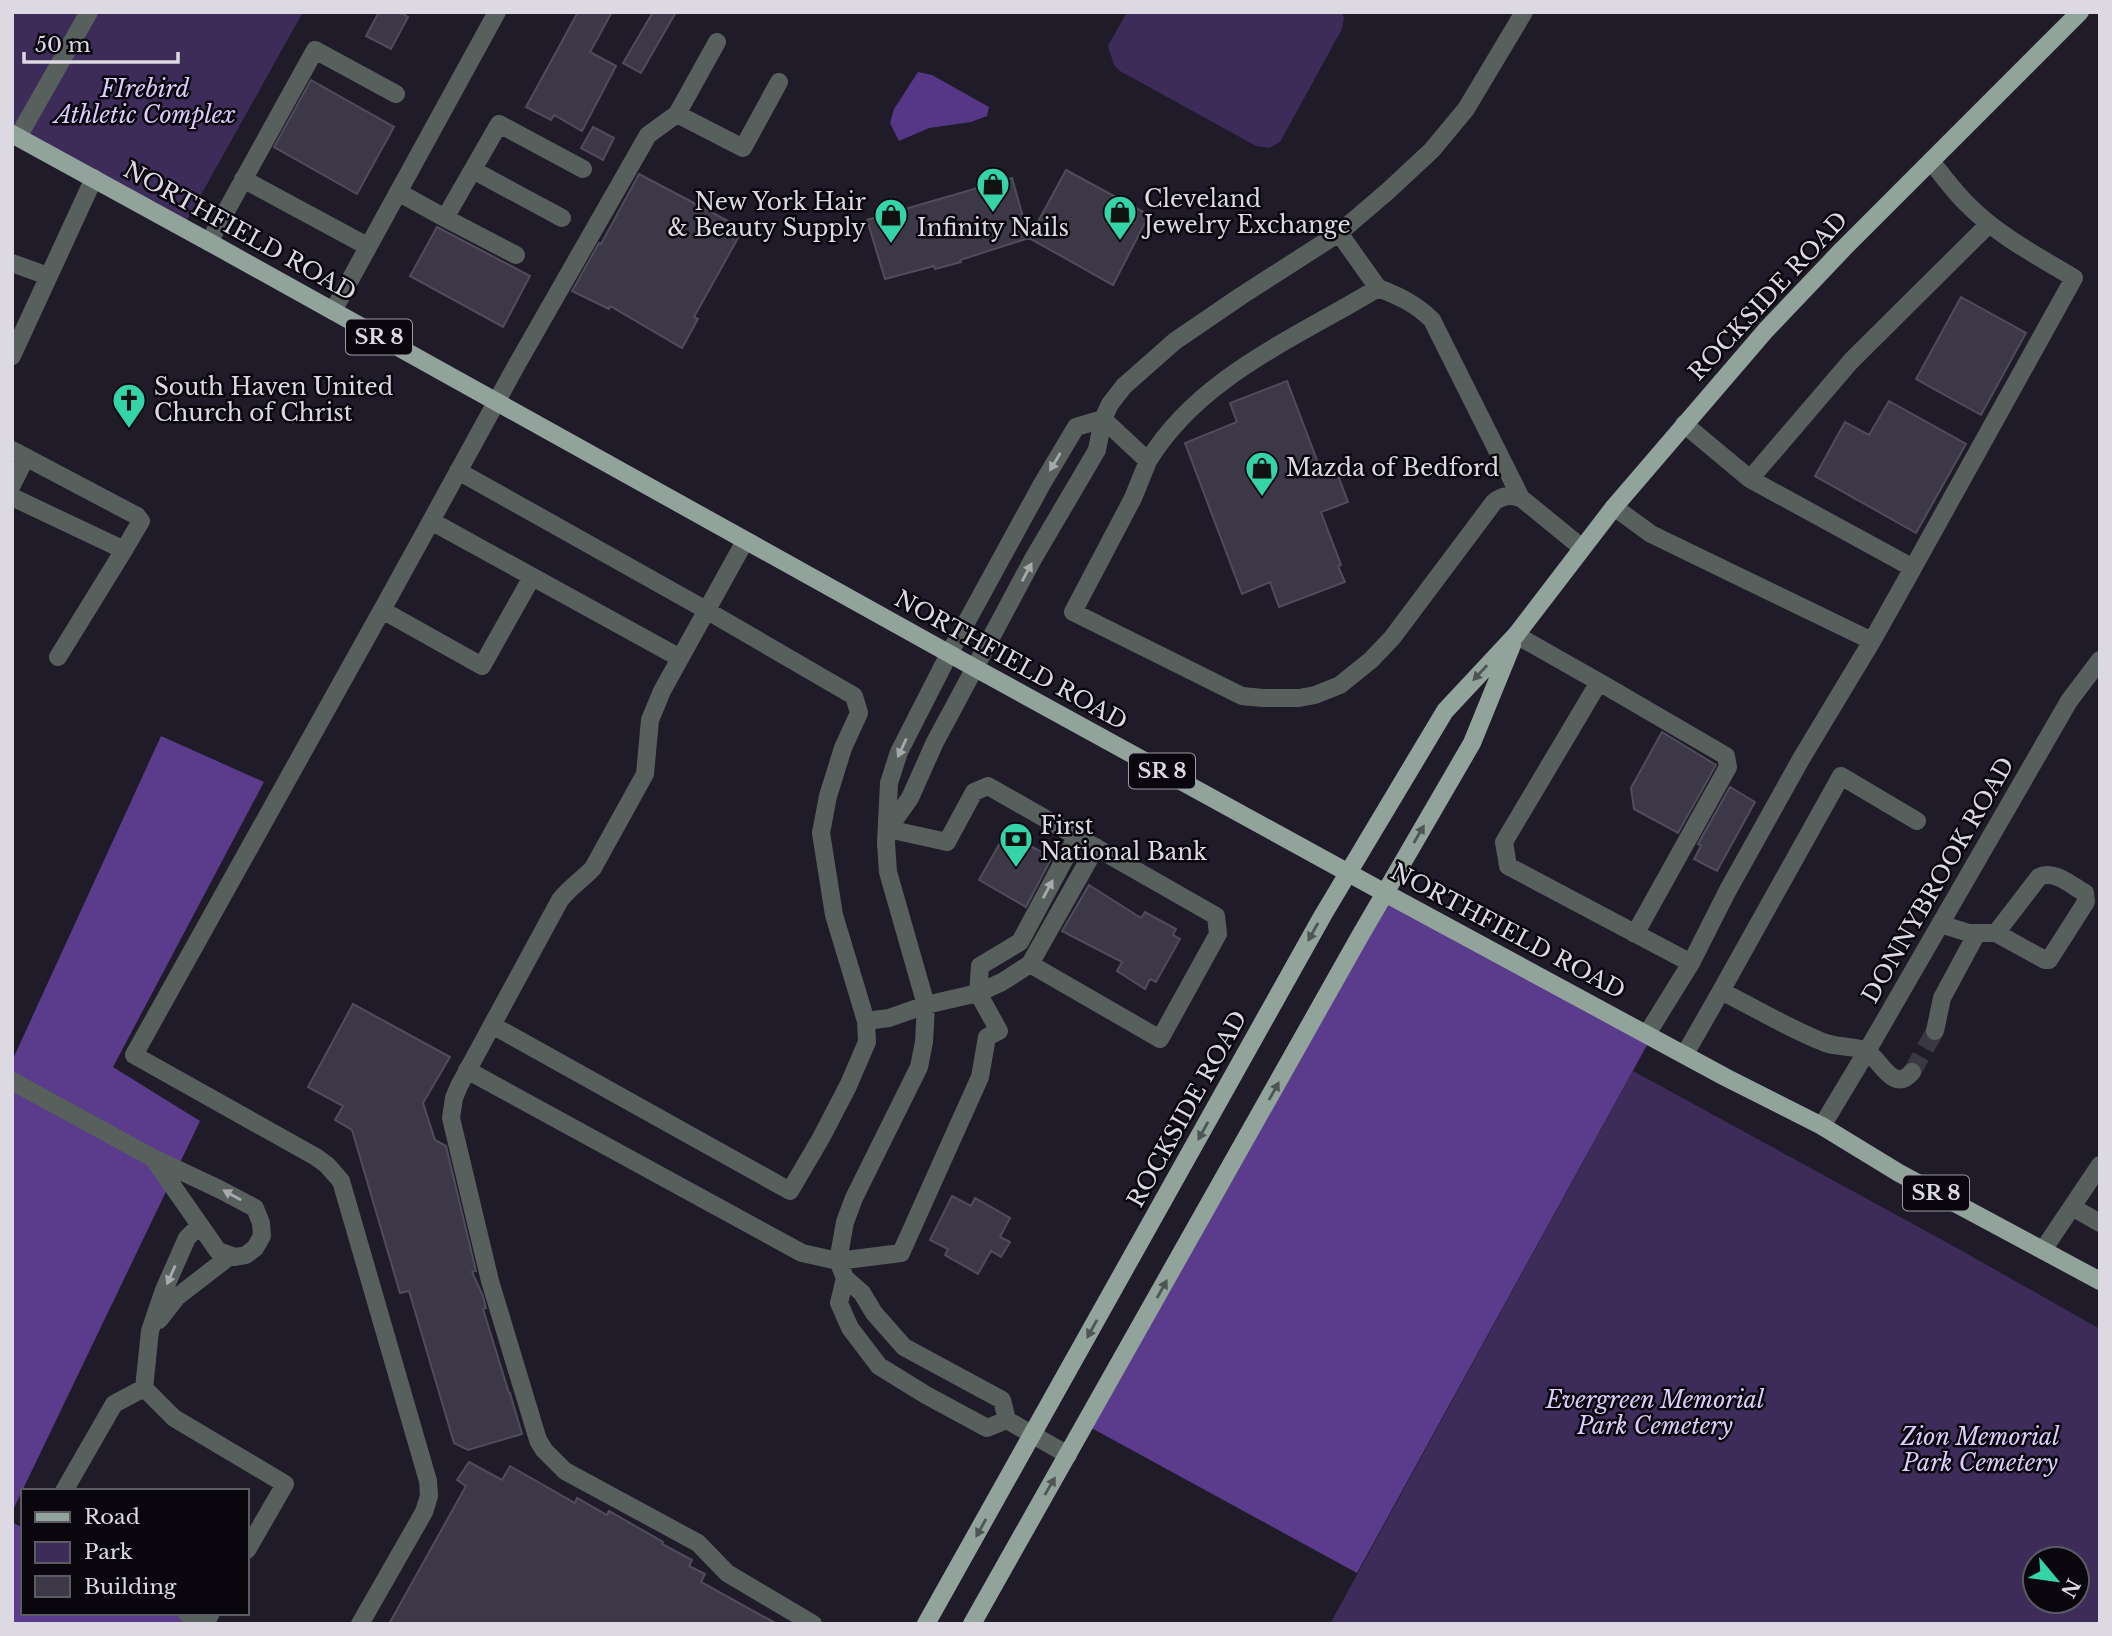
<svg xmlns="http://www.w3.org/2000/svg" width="2112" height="1636" viewBox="0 0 2112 1636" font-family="'Libre Baskerville',serif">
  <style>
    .green { fill: #3d2c5a; fill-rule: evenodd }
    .forest { fill: #5a3b8c }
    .water { fill: #563787 }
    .building { fill: #3c3847; stroke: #504c5b; stroke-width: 2 }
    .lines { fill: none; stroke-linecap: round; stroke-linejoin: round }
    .minor-tunnel { stroke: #3b3845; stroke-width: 18; stroke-dasharray: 18 9; stroke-linecap: butt }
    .minor { stroke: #58605d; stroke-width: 18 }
    .major { stroke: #92a39c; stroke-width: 18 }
    .oneway { fill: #a7a9ad }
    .oneway2 { fill: #4e5554 }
    .labels { text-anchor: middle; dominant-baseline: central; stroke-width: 5; stroke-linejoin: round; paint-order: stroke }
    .shield { fill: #09070d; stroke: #9d9aa2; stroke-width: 2 }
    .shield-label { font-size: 21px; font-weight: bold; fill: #dcd9e2 }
    .park-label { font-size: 23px; font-style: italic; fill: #dbcdfb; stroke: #09070d }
    .poi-label { font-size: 23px; fill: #dcd9e2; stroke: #09070d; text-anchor: start }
    .street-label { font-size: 23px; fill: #dcd9e2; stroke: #09070d }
  </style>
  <rect width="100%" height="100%" fill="#1f1b29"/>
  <path class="green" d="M 12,12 L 303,12 L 183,227 L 12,134 Z
    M 1127,12 L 1342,12 L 1344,18 L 1342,29 L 1280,142 L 1269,148 L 1256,146 L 1120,71 L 1114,65 L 1108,46 Z
    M 1633,1071 L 1955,1247 L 2100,1329 L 2100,1624 L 1330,1624 ZM 2035,1559 L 2077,1559 L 2077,1601 L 2035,1601 Z"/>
  <path class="forest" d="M 161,736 L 264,782 L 113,1067 L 200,1121 L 12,1512 L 12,1061 Z
    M 1385,893 L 1652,1036 L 1357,1573 L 1086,1425 Z
    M 12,1522 L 23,1528 L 23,1613 L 174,1613 L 193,1624 L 12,1624 Z"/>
  <path class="water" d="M 918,72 L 932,75 L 989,107 L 987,116 L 971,122 L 929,128 L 899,141 L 890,123 L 894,109 Z"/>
  <path class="building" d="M 379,12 L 400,12 L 408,17 L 391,49 L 366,36 Z
    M 578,12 L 612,12 L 590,52 L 616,66 L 582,131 L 554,115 L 551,120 L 526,107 Z
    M 653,12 L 676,12 L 641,73 L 623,63 Z
    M 311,80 L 394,127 L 357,194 L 274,147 Z
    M 593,127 L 614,138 L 603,160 L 581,148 Z
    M 1066,170 L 1149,215 L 1113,285 L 1029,238 Z
    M 639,174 L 743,229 L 694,317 L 698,319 L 682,348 L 610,306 L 609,309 L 572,291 L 599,243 L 601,244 Z
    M 1012,178 L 1029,238 L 960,260 L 961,262 L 935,269 L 934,266 L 885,279 L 867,220 Z
    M 437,227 L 530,276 L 503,327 L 410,276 Z
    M 1961,297 L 2026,333 L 1981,415 L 1916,379 Z
    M 1287,381 L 1320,468 L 1333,462 L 1348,502 L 1321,512 L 1341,565 L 1338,566 L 1345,582 L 1279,607 L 1270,582 L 1242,594 L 1185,443 L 1237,422 L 1230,403 Z
    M 1889,401 L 1966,444 L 1916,533 L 1815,476 L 1845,422 L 1869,435 Z
    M 1662,732 L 1716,765 L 1678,833 L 1634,809 L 1631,788 Z
    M 1730,787 L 1755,802 L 1717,871 L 1694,859 L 1701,846 L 1698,844 Z
    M 1005,834 L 1027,848 L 1028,845 L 1036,849 L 1043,853 L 1041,856 L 1050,861 L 1026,907 L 979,880 Z
    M 1089,885 L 1141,918 L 1145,912 L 1176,929 L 1173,935 L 1180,939 L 1156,982 L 1150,979 L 1145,989 L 1117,971 L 1122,962 L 1062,931 Z
    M 353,1004 L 450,1057 L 423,1103 L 435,1140 L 446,1146 L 476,1271 L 472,1272 L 483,1296 L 486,1308 L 483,1309 L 509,1393 L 510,1393 L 522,1434 L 468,1450 L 454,1443 L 409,1291 L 400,1293 L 352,1130 L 335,1120 L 343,1106 L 308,1087 Z
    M 952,1196 L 971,1206 L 975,1198 L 1010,1218 L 1000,1237 L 1010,1242 L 1001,1257 L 991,1251 L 978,1274 L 945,1255 L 948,1249 L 930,1240 Z
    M 469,1462 L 502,1480 L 510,1466 L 575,1503 L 577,1498 L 607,1515 L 609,1511 L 663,1542 L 662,1544 L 692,1560 L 689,1566 L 705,1574 L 701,1582 L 777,1624 L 389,1624 L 466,1486 L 457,1480 Z"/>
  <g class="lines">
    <path class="minor-tunnel" d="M 1912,1072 L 1935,1031"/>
    <path class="minor" d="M 677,114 L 717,42
      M 18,137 L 89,12
      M 473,170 L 562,218
      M 243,179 L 367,246
      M 398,192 L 445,218 L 499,124 L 583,169
      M 445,218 L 516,255
      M 209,242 L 315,50 L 396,94
      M 12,263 L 48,276
      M 1378,288 C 1399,296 1416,304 1432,320 L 1521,498
      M 333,311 C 387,211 443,112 497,12
      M 12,356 L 94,178
      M 1103,419 L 1148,461 C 1200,376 1296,338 1378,288 L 1339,233
      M 1684,424 L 1750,479 L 1913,568 L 2074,278 C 2036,255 1997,235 1966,203 C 1953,190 1942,175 1931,161
      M 12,450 L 137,516 L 141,521 L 124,550 L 12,497
      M 1148,461 L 1133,498 L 1073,612 L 1242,696 L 1263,698 L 1299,698 L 1315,695 L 1340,685 L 1371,660 L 1392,638 L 1494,502 C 1503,495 1510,495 1521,498 L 1581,547
      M 458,471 L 706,610 L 854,696 L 859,713 L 843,748 L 828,796 L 821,833 L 834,915 L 866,1021 L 867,1042 L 848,1086 L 821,1138 L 790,1191 L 492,1025
      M 1750,479 L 1851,361 L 1989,224
      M 12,485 L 26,457
      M 1614,507 L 1651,534 L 1872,641
      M 431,521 L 382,610 L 482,666 L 532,577
      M 745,541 L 662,691 L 650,720 L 645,774 L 593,868 C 583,879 570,887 560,900 L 459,1086 L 454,1098 L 451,1118 L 490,1281 L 538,1440 L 544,1450 L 565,1471 L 698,1543 L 727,1573 L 813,1624
      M 1516,635 L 1599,682 L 1504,842 L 1508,866 L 1691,963
      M 58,657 L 124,550
      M 680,658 L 431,521 L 516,366 L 648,135 L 677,114 L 743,148 L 779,82
      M 1599,682 L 1726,756 L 1728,767 L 1635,934
      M 888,829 L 910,798 L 935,742 L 956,703 L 1033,559 L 1097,450 L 1103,419 L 1110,404 L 1124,386 L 1175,341 L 1241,296 L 1339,233 L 1388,191 L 1432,150 L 1466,109 L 1524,12
      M 888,829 L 947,842 L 974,792 L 988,786 L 1216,916 L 1218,934 L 1160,1039 L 1030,964
      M 1077,836 L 1020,942 L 980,966 L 978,993 L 1002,982 L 1030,964 L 1096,847
      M 1940,924 L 1969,933 L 1996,933 L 2039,877 C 2054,869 2072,886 2085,893 L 2086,902 L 2049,960 L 2045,960 L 1996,933
      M 1721,991 L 1841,776 L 1917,821
      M 1935,1031 L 1942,998 L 1977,933
      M 1647,1034 L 1691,963 L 1728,890 L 1801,759 L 1872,641 L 1913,568
      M 1685,1054 L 1721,991 C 1755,1008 1788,1028 1823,1042 C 1836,1048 1853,1045 1866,1051 C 1879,1057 1893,1095 1912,1072
      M 467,1070 L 802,1253 L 838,1261 L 901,1253 L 980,1077 L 987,1037 L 999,1031 L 978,993 L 926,1005 L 889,1018 L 866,1021
      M 12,1081 L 153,1158 L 219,1189 L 255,1208 L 261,1223 L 262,1236 L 255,1248 L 246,1255 L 235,1257 L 218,1251 L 153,1158
      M 1822,1126 L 1867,1051 L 2069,701 L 2100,660
      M 2072,1207 L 2100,1223
      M 200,1225 L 187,1238 L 164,1290 L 150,1331 L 144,1388 L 174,1418 L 285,1484 L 247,1550
      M 2043,1250 L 2100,1165
      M 845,1278 L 838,1261 L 845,1222 L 854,1198 L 919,1067 L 924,1042 L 926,1005 L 888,872 L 886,843 L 889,783 L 899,752 L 949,654 L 1042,484 L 1076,427 L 1103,419
      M 845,1278 L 862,1293 L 874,1313 L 904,1347 L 1002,1400 L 1007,1420 L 987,1428 L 926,1395 L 879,1366 L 850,1328 L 839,1303 Z
      M 159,1320 L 177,1297 L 230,1256
      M 1007,1420 L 1068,1455
      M 64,1491 L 114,1404 L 144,1388
      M 186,1613 L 200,1622 L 206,1622 L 211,1613
      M 360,1624 L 424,1512 L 429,1496 L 428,1481 L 341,1181 L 327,1165 L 316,1157 L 134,1055 L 382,610"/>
    <path class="major" d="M 12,134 L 209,242 L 975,668 L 1385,893 L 1725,1077 L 1822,1126 L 1899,1173 L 2100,1281
      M 926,1624 L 1323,915 L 1445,711 L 1516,635 L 1614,507 L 1766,330 L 1843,249 L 2080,12
      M 972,1624 L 1360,936 L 1472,743 L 1512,645"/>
  </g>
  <defs><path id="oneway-solid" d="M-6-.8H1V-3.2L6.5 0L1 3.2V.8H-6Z" transform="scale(1.75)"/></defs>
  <g class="oneway">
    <use href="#oneway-solid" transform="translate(1055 462) rotate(121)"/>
    <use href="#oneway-solid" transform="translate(1027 572) rotate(-62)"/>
    <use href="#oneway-solid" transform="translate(902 748) rotate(115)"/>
    <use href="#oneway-solid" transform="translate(1048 889) rotate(-62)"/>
    <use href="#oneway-solid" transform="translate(232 1195) rotate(-151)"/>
    <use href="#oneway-solid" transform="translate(171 1275) rotate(114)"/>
  </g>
  <g class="oneway2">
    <use href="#oneway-solid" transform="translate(1480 673) rotate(133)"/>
    <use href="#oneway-solid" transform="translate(1419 834) rotate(-60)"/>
    <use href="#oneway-solid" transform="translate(1313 932) rotate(119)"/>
    <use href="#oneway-solid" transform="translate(1274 1091) rotate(-61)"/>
    <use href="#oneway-solid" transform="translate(1203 1131) rotate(119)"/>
    <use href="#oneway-solid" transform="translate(1162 1289) rotate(-61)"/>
    <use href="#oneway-solid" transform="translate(1092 1329) rotate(119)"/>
    <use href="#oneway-solid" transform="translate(1050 1486) rotate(-60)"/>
    <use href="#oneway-solid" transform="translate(981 1528) rotate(119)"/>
  </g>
  <defs>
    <symbol id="shop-pin" viewBox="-11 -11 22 30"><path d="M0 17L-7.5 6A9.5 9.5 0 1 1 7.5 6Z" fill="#34d4a8" stroke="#09070d"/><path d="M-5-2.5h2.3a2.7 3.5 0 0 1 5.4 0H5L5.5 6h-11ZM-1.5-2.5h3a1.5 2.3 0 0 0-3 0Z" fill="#111"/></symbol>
    <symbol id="church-pin" viewBox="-11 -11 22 30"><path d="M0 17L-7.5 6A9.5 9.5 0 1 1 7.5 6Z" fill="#34d4a8" stroke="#09070d"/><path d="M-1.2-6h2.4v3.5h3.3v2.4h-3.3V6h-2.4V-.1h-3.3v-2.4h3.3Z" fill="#111"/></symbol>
    <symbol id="bank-pin" viewBox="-11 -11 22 30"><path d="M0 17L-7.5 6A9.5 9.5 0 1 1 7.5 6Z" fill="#34d4a8" stroke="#09070d"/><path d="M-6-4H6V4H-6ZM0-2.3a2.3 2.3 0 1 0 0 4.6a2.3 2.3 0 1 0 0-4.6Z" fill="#111"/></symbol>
  </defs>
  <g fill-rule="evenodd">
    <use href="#shop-pin" x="974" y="165" width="38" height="52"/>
    <use href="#shop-pin" x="1101" y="193" width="38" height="52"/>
    <use href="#shop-pin" x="872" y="196" width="38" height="52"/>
    <use href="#church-pin" x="110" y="381" width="38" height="52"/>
    <use href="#shop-pin" x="1243" y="449" width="38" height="52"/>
    <use href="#bank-pin" x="997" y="820" width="38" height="52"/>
  </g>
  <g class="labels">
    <g class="shield">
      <rect x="346" y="319.5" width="66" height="35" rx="5"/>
      <rect x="1129" y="753.5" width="66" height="35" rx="5"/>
      <rect x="1903" y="1175.5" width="66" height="35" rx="5"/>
    </g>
    <g class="shield-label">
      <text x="379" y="337">SR 8</text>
      <text x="1162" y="771">SR 8</text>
      <text x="1936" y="1193">SR 8</text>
    </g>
    <g class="park-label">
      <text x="145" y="89">FIrebird<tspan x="145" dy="26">Athletic Complex</tspan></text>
      <text x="1655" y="1400">Evergreen Memorial<tspan x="1655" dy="26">Park Cemetery</tspan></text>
      <text x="1980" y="1437">Zion Memorial<tspan x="1980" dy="26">Park Cemetery</tspan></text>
    </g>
    <g class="poi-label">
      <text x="1144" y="199">Cleveland<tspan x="1144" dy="26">Jewelry Exchange</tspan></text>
      <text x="866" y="202" text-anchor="end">New York Hair<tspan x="866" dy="26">&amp; Beauty Supply</tspan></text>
      <text x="993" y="228" text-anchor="middle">Infinity Nails</text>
      <text x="154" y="387">South Haven United<tspan x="154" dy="26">Church of Christ</tspan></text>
      <text x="1286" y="468">Mazda of Bedford</text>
      <text x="1040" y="826">First<tspan x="1040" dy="26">National Bank</tspan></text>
    </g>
    <g class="street-label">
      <text transform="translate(240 231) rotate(29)">NORTHFIELD ROAD</text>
      <text transform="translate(1768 296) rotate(-47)">ROCKSIDE ROAD</text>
      <text transform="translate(1011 660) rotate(29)">NORTHFIELD ROAD</text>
      <text transform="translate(1938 880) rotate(-60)">DONNYBROOK ROAD</text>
      <text transform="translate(1508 931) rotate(28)">NORTHFIELD ROAD</text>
      <text transform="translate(1187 1109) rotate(-61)">ROCKSIDE ROAD</text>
    </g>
  </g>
  <rect width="2112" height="1636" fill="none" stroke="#dcd9e2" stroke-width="28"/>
  <rect x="21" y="1489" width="228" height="126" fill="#09070d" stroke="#5d5b62" stroke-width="2"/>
  <rect x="35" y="1512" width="35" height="10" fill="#92a39c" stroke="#5d5b62" stroke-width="2"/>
  <text x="84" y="1524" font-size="21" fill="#dcd9e2">Road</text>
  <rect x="35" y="1542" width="35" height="21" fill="#3d2c5a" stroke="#5d5b62" stroke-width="2"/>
  <text x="84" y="1559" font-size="21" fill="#dcd9e2">Park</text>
  <rect x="35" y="1576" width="35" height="21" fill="#3c3847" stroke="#5d5b62" stroke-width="2"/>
  <text x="84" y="1594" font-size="21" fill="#dcd9e2">Building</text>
  <g transform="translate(2056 1580) rotate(119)"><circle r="33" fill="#09070d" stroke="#5d5b62" stroke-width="2"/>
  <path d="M0-5L12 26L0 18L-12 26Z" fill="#34d4a8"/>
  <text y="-10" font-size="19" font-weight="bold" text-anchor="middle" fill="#dcd9e2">N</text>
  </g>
  <path d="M24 52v10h154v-10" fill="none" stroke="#dcd9e2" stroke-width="3.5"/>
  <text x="35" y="52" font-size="21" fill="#dcd9e2" stroke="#09070d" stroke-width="5" paint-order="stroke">50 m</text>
</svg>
